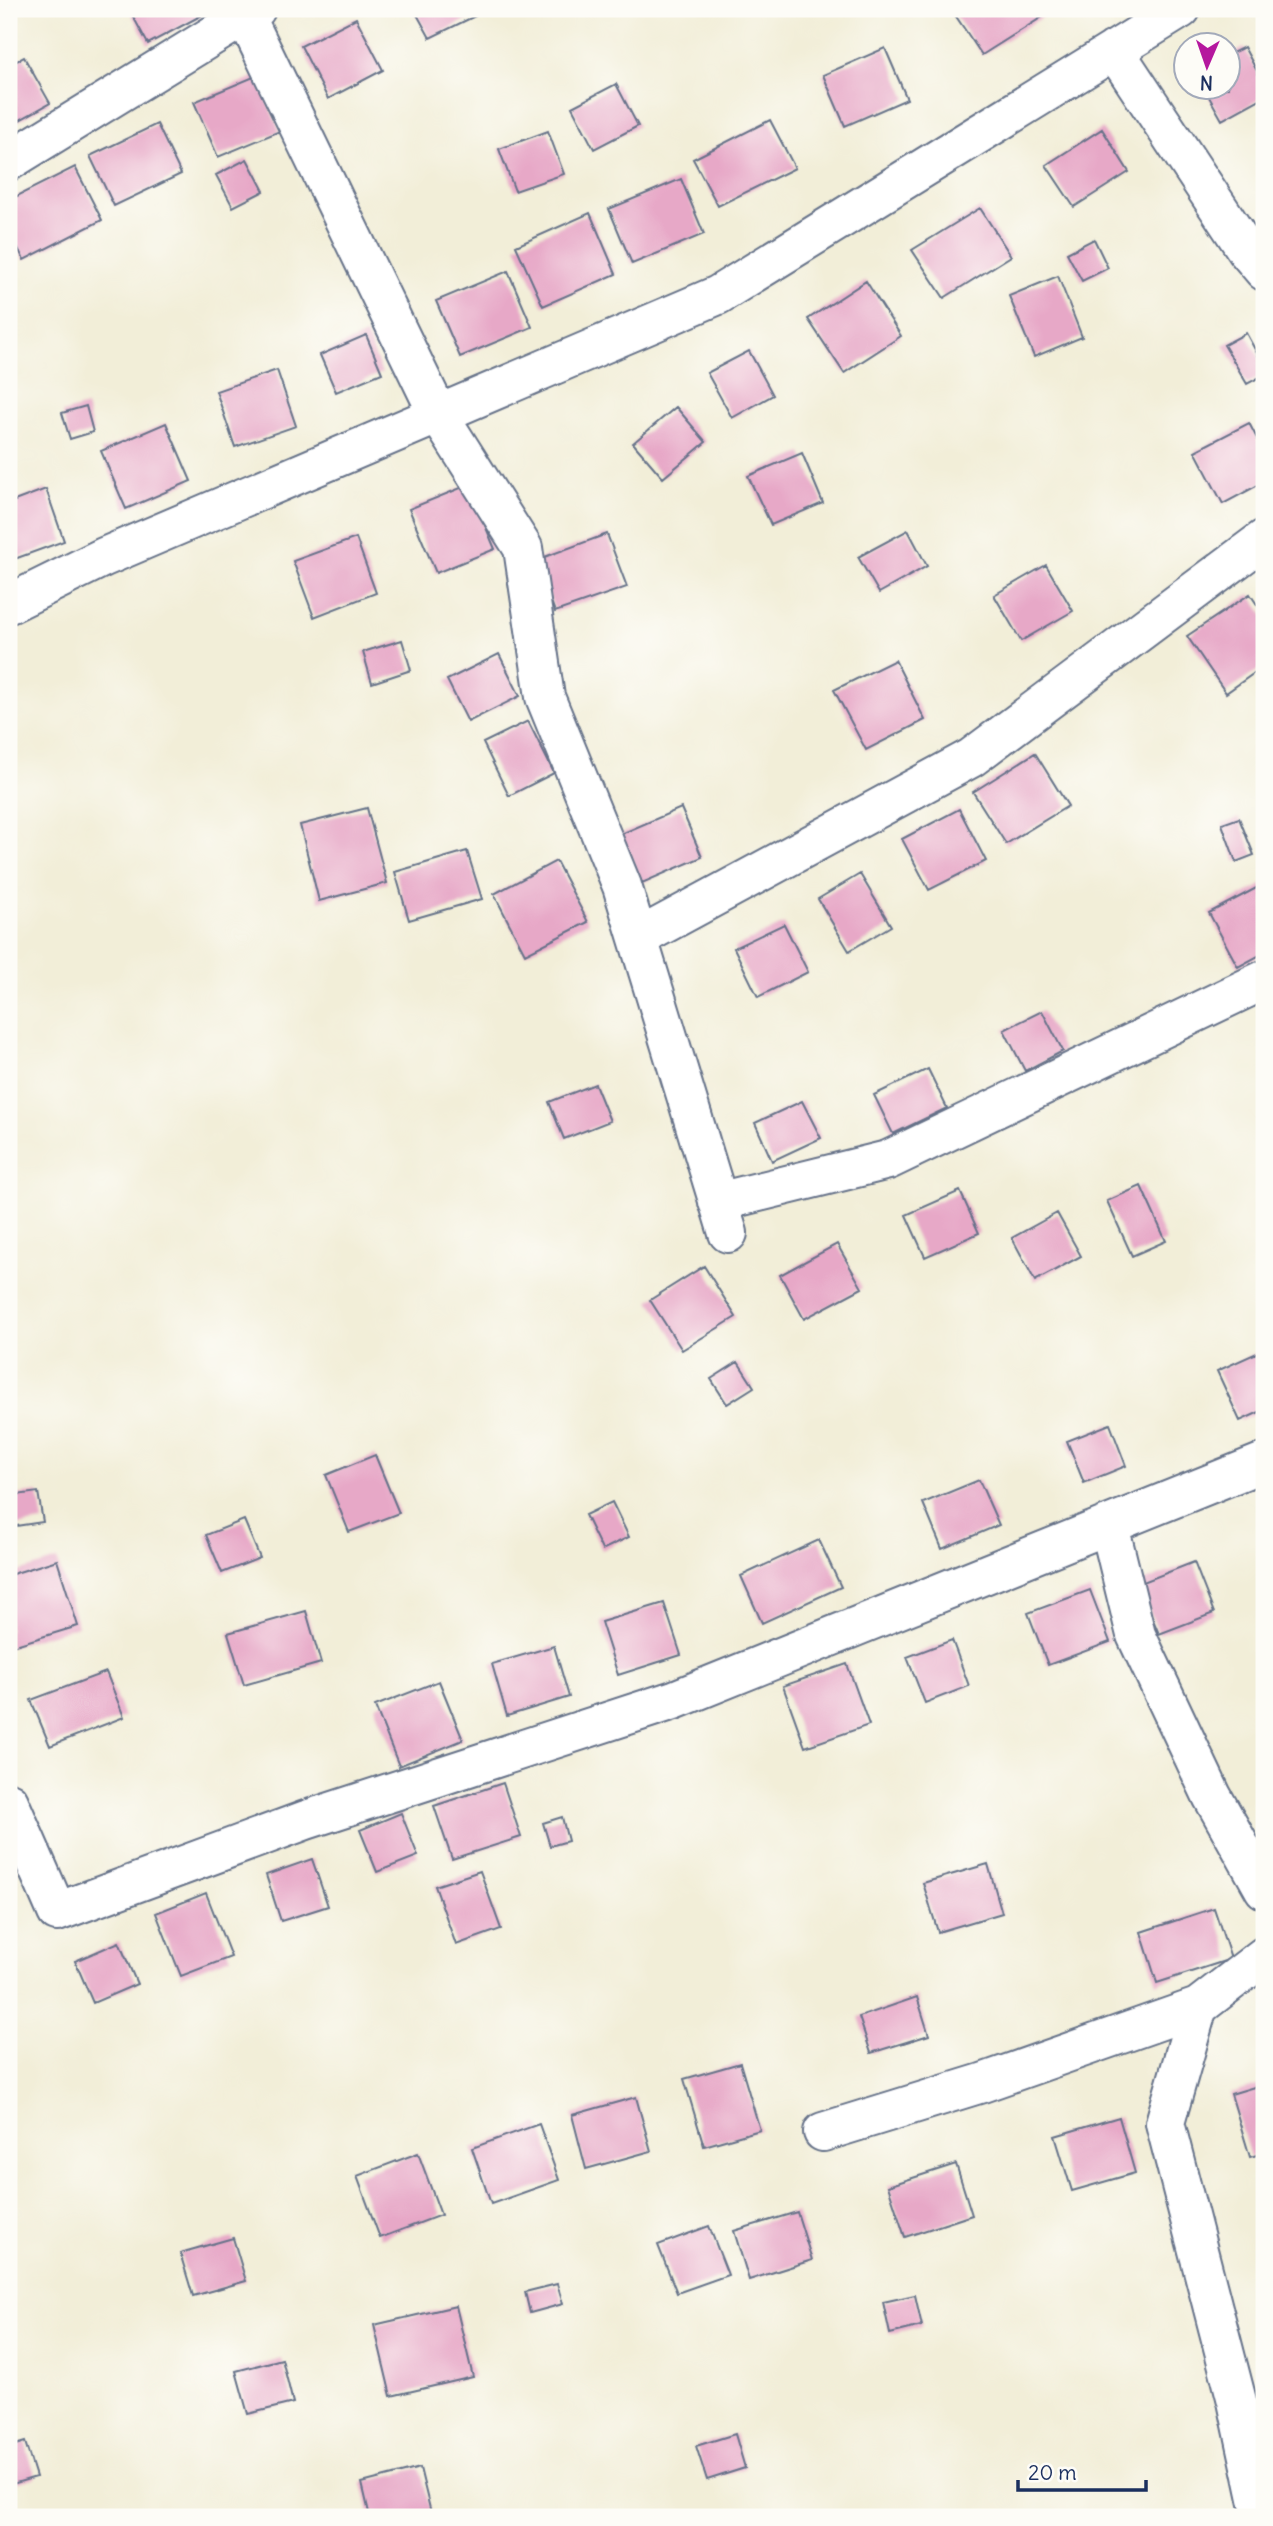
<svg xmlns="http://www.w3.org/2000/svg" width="1273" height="2526" viewBox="0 0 1273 2526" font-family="Delius,sans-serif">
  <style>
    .building { fill: #e7a8c7 }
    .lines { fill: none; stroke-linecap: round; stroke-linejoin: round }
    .minor-casing { stroke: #667289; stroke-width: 42 }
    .minor { stroke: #fff; stroke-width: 38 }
  </style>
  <rect width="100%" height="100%" fill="#fdfcf7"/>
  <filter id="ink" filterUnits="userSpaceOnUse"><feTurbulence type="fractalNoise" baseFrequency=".0143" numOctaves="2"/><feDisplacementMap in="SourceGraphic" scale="14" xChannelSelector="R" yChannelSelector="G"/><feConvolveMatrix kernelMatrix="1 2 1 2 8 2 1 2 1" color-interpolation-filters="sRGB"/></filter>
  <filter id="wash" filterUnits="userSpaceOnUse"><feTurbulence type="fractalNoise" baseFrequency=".00686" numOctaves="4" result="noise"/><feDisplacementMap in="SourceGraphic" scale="28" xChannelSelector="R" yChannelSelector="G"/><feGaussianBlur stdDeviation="1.57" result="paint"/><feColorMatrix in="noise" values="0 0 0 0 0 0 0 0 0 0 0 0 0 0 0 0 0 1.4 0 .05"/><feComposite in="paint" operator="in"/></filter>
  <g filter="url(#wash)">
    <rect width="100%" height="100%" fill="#f2eed8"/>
    <g id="blocks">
      <path class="building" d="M 129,9 L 204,9 L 206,13 L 148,44 Z
        M 414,9 L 471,9 L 475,16 L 430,38 Z
        M 951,9 L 1047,9 L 1050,12 L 982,55 Z
        M 356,18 L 383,70 L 328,99 L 301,46 Z
        M 1244,47 L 1264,84 L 1264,97 L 1222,120 L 1204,88 L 1228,88 L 1228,55 Z
        M 885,48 L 907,99 L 845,126 L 823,75 Z
        M 24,57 L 50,103 L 9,126 L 9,65 Z
        M 256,76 L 280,131 L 218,157 L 194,102 Z
        M 616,84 L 638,126 L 594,149 L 572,107 Z
        M 770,120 L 795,168 L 718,206 L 693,159 Z
        M 157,124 L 181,174 L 114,206 L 90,156 Z
        M 1102,129 L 1129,172 L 1074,207 L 1046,165 Z
        M 548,131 L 564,174 L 515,191 L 499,149 Z
        M 247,159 L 264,191 L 233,207 L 216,175 Z
        M 75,167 L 102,220 L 24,260 L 9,231 L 9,200 Z
        M 681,179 L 704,234 L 632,264 L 609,209 Z
        M 980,208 L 1011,256 L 944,298 L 912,250 Z
        M 590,213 L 616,274 L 543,306 L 516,246 Z
        M 1094,239 L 1108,268 L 1082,281 L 1067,253 Z
        M 508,271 L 532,327 L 460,357 L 436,301 Z
        M 1058,276 L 1082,337 L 1034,357 L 1009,296 Z
        M 866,281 L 901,336 L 844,373 L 808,319 Z
        M 1246,333 L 1264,366 L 1264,375 L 1247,384 L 1224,345 Z
        M 366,335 L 382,373 L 336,392 L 320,355 Z
        M 749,351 L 773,395 L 732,418 L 707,373 Z
        M 277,370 L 296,426 L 235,447 L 216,391 Z
        M 86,406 L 93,432 L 70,439 L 62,413 Z
        M 676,407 L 706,442 L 663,478 L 633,443 Z
        M 166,423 L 191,481 L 126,509 L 101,451 Z
        M 1249,423 L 1264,452 L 1264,482 L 1223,504 L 1195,451 Z
        M 802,453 L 823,503 L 771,525 L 748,476 Z
        M 468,485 L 495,549 L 436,573 L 409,509 Z
        M 46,489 L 64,541 L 9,561 L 9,503 Z
        M 908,530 L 927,566 L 879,593 L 858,557 Z
        M 607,534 L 627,587 L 555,612 L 536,560 Z
        M 356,538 L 376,593 L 314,617 L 293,561 Z
        M 1046,565 L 1073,611 L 1021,641 L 994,595 Z
        M 1250,594 L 1264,615 L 1264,666 L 1226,693 L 1187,636 Z
        M 402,640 L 411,670 L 372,683 L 363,652 Z
        M 499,654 L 520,696 L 468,722 L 447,680 Z
        M 895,660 L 925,720 L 866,750 L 834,690 Z
        M 528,721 L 554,773 L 509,796 L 483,743 Z
        M 1035,753 L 1068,806 L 1006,844 L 973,792 Z
        M 367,808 L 387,883 L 319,901 L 300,825 Z
        M 681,808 L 702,857 L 642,883 L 621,834 Z
        M 959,809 L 986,861 L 929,890 L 902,839 Z
        M 1239,818 L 1254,855 L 1236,862 L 1222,824 Z
        M 467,851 L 482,899 L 409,920 L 395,872 Z
        M 556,861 L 588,922 L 525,954 L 494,894 Z
        M 860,874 L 891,926 L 849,951 L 818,899 Z
        M 1264,884 L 1264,953 L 1238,967 L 1209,913 Z
        M 784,924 L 808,972 L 758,997 L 734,948 Z
        M 1042,1011 L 1063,1051 L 1025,1071 L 1004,1030 Z
        M 928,1069 L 947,1108 L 893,1134 L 874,1095 Z
        M 595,1084 L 610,1121 L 564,1139 L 549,1102 Z
        M 802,1101 L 821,1138 L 772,1161 L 755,1123 Z
        M 1141,1186 L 1166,1241 L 1132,1256 L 1107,1201 Z
        M 960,1191 L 979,1233 L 925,1257 L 906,1215 Z
        M 1057,1213 L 1081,1256 L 1035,1281 L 1012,1238 Z
        M 837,1244 L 862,1288 L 804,1319 L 780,1275 Z
        M 704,1266 L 736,1317 L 682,1350 L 650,1300 Z
        M 1261,1351 L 1264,1360 L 1264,1410 L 1240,1421 L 1217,1371 Z
        M 738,1362 L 754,1387 L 727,1404 L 711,1379 Z
        M 1110,1424 L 1126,1466 L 1084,1483 L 1067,1441 Z
        M 375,1455 L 399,1513 L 349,1532 L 326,1475 Z
        M 979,1480 L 999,1525 L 942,1549 L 923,1503 Z
        M 38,1492 L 43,1522 L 9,1527 L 9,1496 Z
        M 612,1502 L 629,1537 L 602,1550 L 585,1515 Z
        M 244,1520 L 260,1558 L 222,1573 L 206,1535 Z
        M 819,1540 L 841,1587 L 762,1623 L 741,1576 Z
        M 57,1560 L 78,1626 L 9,1647 L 9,1575 Z
        M 1194,1562 L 1214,1613 L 1159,1634 L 1138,1584 Z
        M 1090,1590 L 1110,1642 L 1048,1665 L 1028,1613 Z
        M 664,1603 L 681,1655 L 618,1675 L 601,1622 Z
        M 306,1611 L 321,1663 L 244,1685 L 228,1633 Z
        M 952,1640 L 969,1686 L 925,1703 L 907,1657 Z
        M 554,1646 L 569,1697 L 507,1716 L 492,1664 Z
        M 847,1664 L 869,1725 L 805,1747 L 783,1686 Z
        M 106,1672 L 124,1717 L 50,1746 L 31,1700 Z
        M 439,1681 L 463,1740 L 399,1766 L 375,1706 Z
        M 503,1783 L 521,1837 L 452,1859 L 434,1806 Z
        M 401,1813 L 418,1856 L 377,1872 L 360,1830 Z
        M 562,1817 L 568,1841 L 550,1846 L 543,1823 Z
        M 312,1859 L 328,1906 L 281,1921 L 266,1875 Z
        M 988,1864 L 1002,1913 L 938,1932 L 923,1883 Z
        M 480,1871 L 501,1929 L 456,1945 L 435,1886 Z
        M 206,1893 L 231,1957 L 181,1976 L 156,1913 Z
        M 1214,1908 L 1231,1959 L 1157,1983 L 1141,1932 Z
        M 119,1942 L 137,1984 L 93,2003 L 75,1961 Z
        M 917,1997 L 929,2035 L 871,2053 L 859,2017 Z
        M 740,2063 L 760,2130 L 704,2146 L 684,2079 Z
        M 1264,2084 L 1264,2153 L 1250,2157 L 1231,2094 Z
        M 636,2097 L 651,2151 L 586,2169 L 572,2115 Z
        M 1119,2117 L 1135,2173 L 1072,2191 L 1055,2136 Z
        M 539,2124 L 559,2180 L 491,2204 L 472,2148 Z
        M 418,2153 L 441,2215 L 380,2238 L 357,2176 Z
        M 956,2164 L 972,2215 L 905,2237 L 888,2186 Z
        M 797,2212 L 812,2260 L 749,2280 L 734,2231 Z
        M 709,2226 L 728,2275 L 677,2293 L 658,2245 Z
        M 233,2238 L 246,2281 L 193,2296 L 180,2253 Z
        M 557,2284 L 563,2304 L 530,2313 L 525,2292 Z
        M 915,2295 L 922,2326 L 890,2334 L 883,2302 Z
        M 456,2306 L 473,2377 L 391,2396 L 374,2325 Z
        M 282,2359 L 293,2403 L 248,2414 L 236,2371 Z
        M 735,2434 L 745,2468 L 707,2480 L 696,2446 Z
        M 25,2442 L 36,2477 L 9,2485 L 9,2447 Z
        M 420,2468 L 432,2517 L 370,2517 L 362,2483 Z"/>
    </g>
  </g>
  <g filter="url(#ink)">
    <use href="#blocks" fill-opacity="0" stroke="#667289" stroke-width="2"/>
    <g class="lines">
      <defs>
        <path id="minor" d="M 242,9 L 438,414 L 523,548 L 545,697 L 622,886 L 728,1233
          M 1114,50 L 1247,251 L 1264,271
          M 9,161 L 256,9
          M 9,604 L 104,557 L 718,295 L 1181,9
          M 638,938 L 971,758 L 1264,539
          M 718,1202 L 888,1160 L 1264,980
          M 1109,1525 L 1136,1635 L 1212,1796 L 1264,1889
          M 9,1802 L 57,1912 L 306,1820 L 674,1700 L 1264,1462
          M 1198,2007 L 1165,2123 L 1237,2401 L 1262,2517
          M 823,2132 L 982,2083 L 1198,2007 L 1264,1956"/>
      </defs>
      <use href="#minor" class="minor-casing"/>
      <use href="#minor" class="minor"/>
    </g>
  </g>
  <rect width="1273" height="2526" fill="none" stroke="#fdfcf7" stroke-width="35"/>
  <g transform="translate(1207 66) rotate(182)"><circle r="33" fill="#fdfcf7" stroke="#a3aaba" stroke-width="2"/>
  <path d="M0-5L12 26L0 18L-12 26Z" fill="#b5179e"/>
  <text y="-10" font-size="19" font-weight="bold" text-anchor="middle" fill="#1b2f5e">N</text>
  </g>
  <path d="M1018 2480v10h128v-10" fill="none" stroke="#1b2f5e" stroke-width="3.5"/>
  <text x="1028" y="2480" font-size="21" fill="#1b2f5e" stroke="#fdfcf7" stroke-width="5" paint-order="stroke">20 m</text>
</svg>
